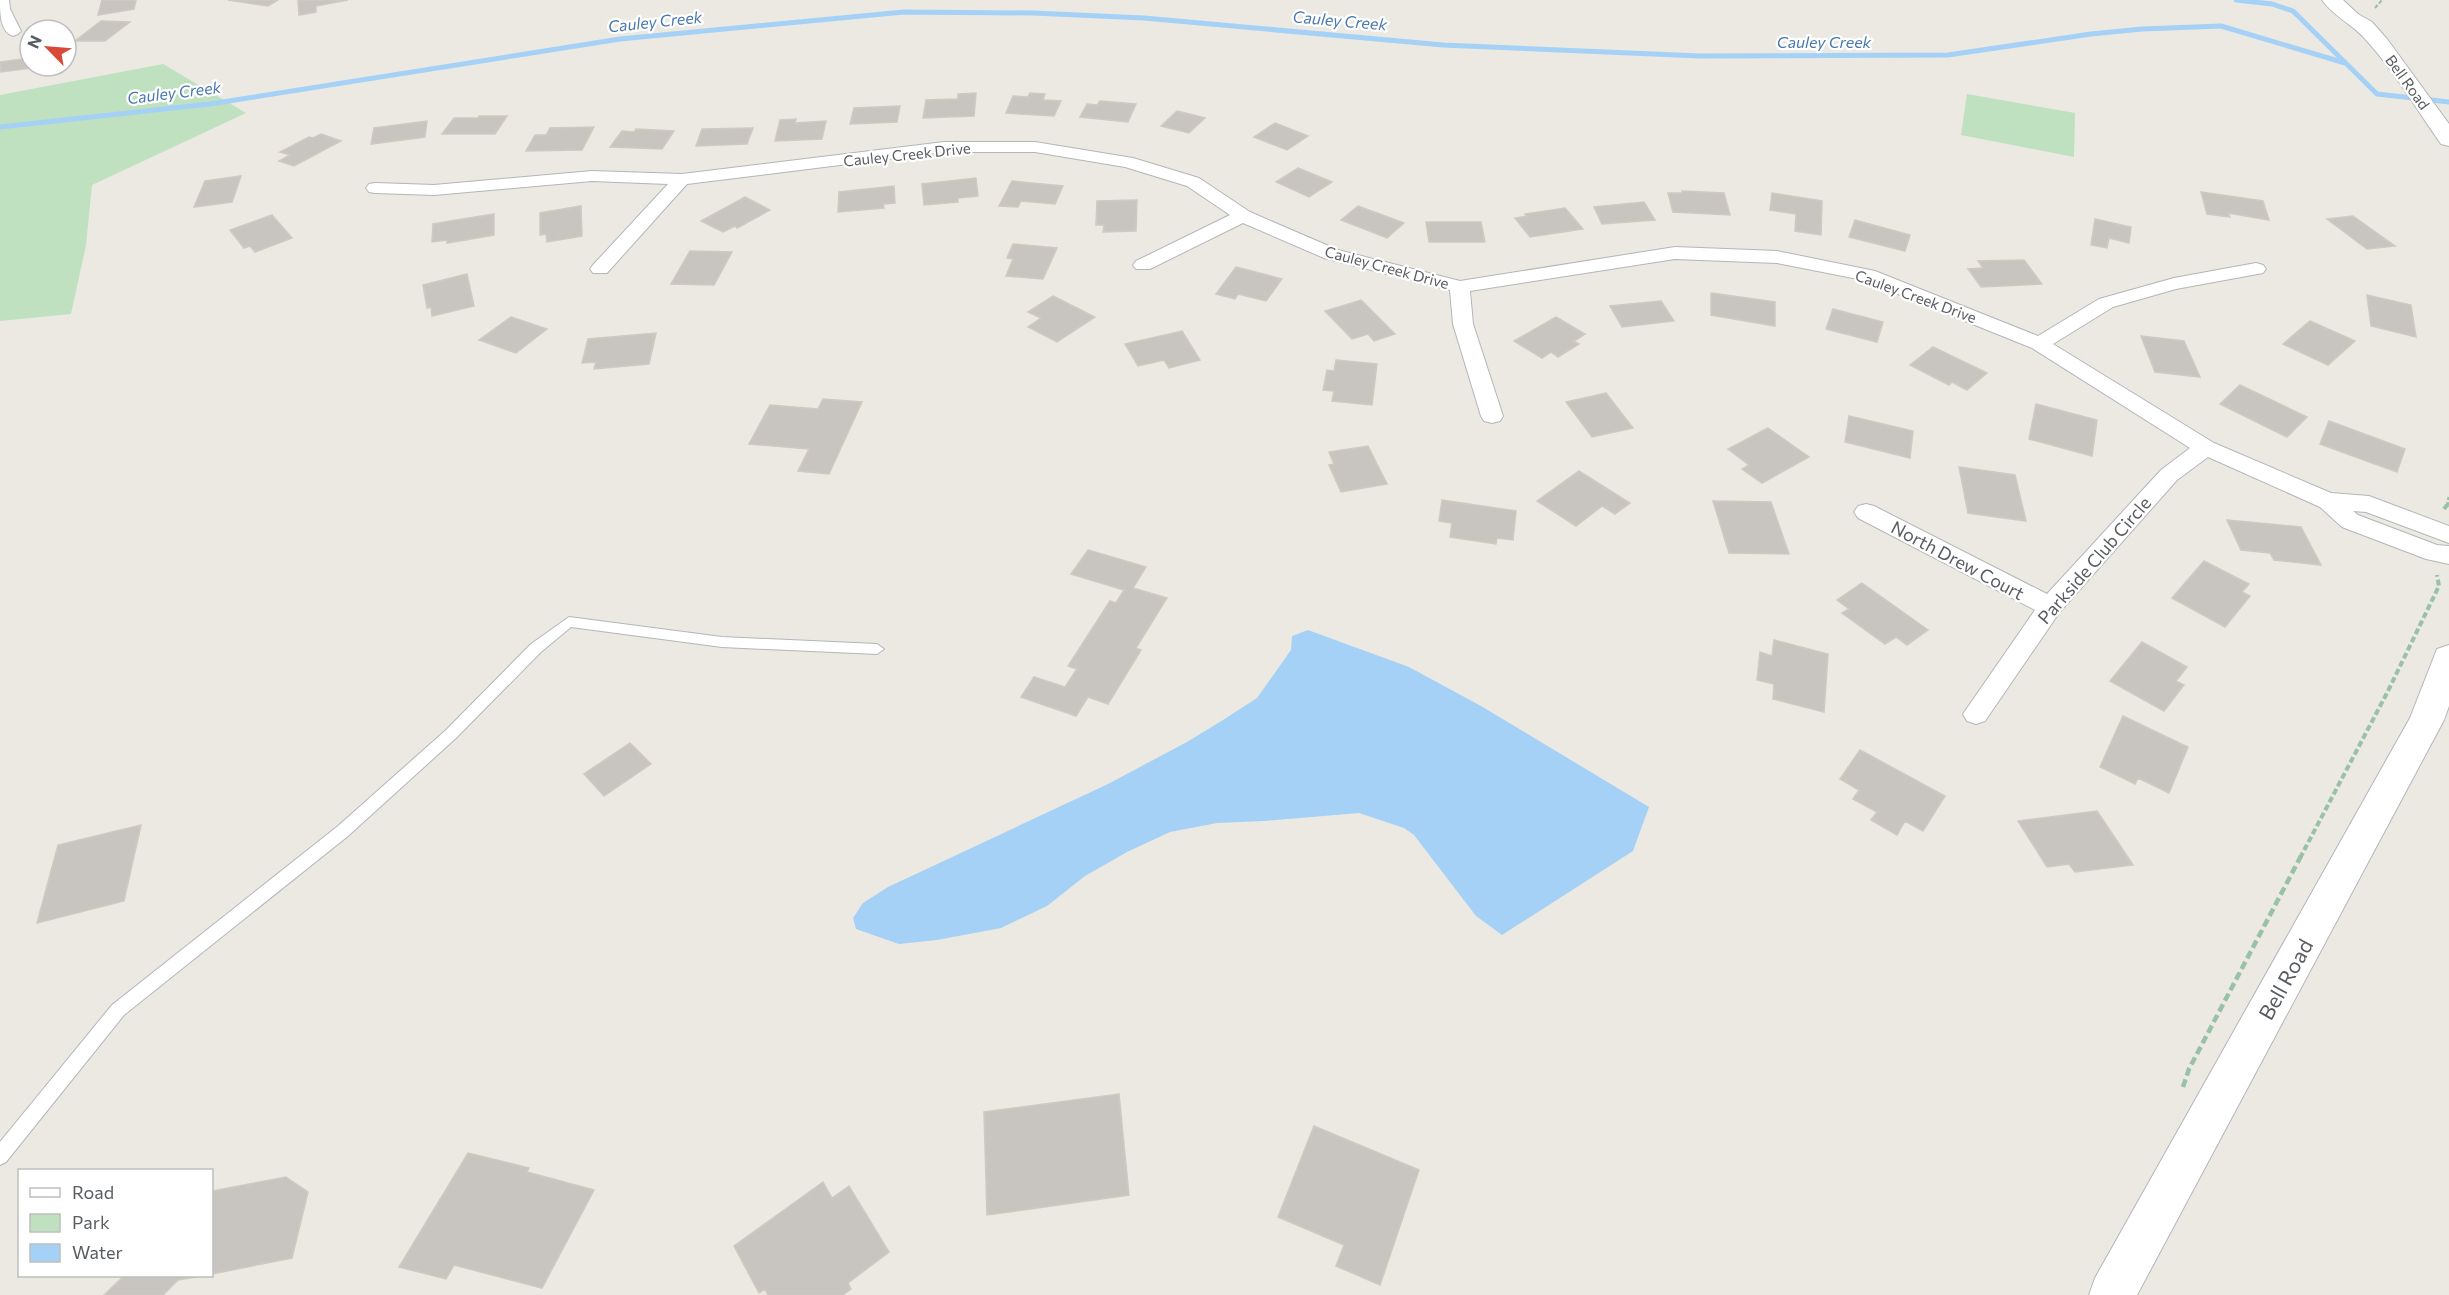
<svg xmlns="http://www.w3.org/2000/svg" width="2449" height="1295" viewBox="0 0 2449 1295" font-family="Commissioner,sans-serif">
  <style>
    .green { fill: #bfe1bf }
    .water { fill: #a5d1f7 }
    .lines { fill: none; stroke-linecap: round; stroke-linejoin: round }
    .stream { stroke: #a5d1f7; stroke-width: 5 }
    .building { fill: #c8c5c0; stroke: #cfcac0; stroke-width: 1.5 }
    .service-casing { stroke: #b3b6ba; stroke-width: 2 }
    .minor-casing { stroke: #b3b6ba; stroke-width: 2 }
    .tertiary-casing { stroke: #b3b6ba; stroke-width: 2 }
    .path-far3 { stroke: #99c1a5; stroke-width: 2; stroke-dasharray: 4 2; stroke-linecap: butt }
    .path-far2 { stroke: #99c1a5; stroke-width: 3; stroke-dasharray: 5 2; stroke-linecap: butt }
    .path-far1 { stroke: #99c1a5; stroke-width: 4; stroke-dasharray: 6 3; stroke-linecap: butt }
    .path { stroke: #99c1a5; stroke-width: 4.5; stroke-dasharray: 8 4; stroke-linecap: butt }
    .service { fill: #fff; fill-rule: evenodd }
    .minor { fill: #fff; fill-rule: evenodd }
    .tertiary { fill: #fff; fill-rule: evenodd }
    .labels { text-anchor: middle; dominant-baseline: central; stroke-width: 4.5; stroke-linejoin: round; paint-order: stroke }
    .far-street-label { font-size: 15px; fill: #595c60; stroke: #fff }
    .far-water-label { font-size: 16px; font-style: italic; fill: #4878af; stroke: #fff }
    .street-label { font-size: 18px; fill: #595c60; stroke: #fff }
    .near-street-label { font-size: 21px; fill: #595c60; stroke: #fff }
  </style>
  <rect width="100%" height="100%" fill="#ebe9e1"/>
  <path class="green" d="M 163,64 L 246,113 L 92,185 L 86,245 L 71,314 L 0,321 L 0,95 Z
    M 1967,94 L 2075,113 L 2074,157 L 1961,135 Z"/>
  <path class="water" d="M 1308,630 L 1409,667 L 1481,706 L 1649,807 L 1633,851 L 1502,935 L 1476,916 L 1414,835 L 1404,828 L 1359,813 L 1264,821 L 1217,823 L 1170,832 L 1127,852 L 1085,876 L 1047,906 L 1001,928 L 937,940 L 899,944 L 856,929 L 853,918 L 863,903 L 888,887 L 1108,784 L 1187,742 L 1223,720 L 1257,698 L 1291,650 L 1292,636 Z"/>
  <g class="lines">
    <path class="stream" d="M 2236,0 L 2272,4 L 2293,11 L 2377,94 L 2449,102
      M 0,127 L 210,104 L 620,39 L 904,12 L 1033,13 L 1144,18 L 1443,45 L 1700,56 L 1948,55 L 2091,34 L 2142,29 L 2221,26 L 2345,63"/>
  </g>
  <path class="building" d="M 102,0 L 136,0 L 134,9 L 98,15 Z
    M 228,0 L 278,0 L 268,6 Z
    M 298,0 L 348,0 L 316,6 L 316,12 L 299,15 Z
    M 101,21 L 130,22 L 105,41 L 75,41 Z
    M 30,58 L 30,66 L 40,67 L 0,72 L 0,62 Z
    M 976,93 L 974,116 L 923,118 L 926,100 L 958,99 L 958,94 Z
    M 1030,93 L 1045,94 L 1043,100 L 1061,101 L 1054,116 L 1006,113 L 1013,96 L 1028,97 Z
    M 1100,101 L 1136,104 L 1128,122 L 1080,117 L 1087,104 L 1097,105 Z
    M 900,106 L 897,122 L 850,124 L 854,108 Z
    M 1177,111 L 1205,118 L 1189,133 L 1161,126 Z
    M 479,116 L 507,116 L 495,134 L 442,134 L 454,118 L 478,118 Z
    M 796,119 L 795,123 L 826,121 L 822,139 L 775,141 L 780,120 Z
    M 427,121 L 425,137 L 371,144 L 374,128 Z
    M 1275,123 L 1308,136 L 1287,150 L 1254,137 Z
    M 594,127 L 582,150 L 526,151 L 535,135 L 546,135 L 550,128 Z
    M 753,128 L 747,144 L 696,146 L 702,129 Z
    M 636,129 L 674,131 L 662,149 L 610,147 L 622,131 L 634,132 Z
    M 321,134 L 341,141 L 294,166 L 279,161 L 290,155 L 280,152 L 309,137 L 313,138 Z
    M 1298,168 L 1332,182 L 1309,197 L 1276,182 Z
    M 241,176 L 232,202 L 194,207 L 205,181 Z
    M 976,178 L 978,196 L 958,198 L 958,202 L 924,205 L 922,184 Z
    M 1012,181 L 1063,186 L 1055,204 L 1021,201 L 1018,207 L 999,206 Z
    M 894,186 L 895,203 L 883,204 L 884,208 L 838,212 L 839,192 Z
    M 1682,191 L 1724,193 L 1730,215 L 1673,212 L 1668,193 L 1682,193 Z
    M 2201,192 L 2263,201 L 2269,220 L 2228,213 L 2230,217 L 2207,214 Z
    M 1772,193 L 1822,201 L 1821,235 L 1795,231 L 1796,214 L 1770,210 Z
    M 745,197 L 770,210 L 737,228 L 735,226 L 723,232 L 701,221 Z
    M 1137,200 L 1136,231 L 1103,232 L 1104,225 L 1096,225 L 1097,201 Z
    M 1644,202 L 1655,220 L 1602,224 L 1594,207 Z
    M 581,206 L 582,236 L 547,242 L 546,234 L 540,235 L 540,213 Z
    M 1358,206 L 1404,223 L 1387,238 L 1341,220 Z
    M 1565,208 L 1583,229 L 1530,237 L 1515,218 L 1527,216 L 1525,214 Z
    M 494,214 L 494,235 L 447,243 L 447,240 L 432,242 L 433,224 Z
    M 272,215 L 292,238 L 255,252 L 250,246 L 244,248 L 230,230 Z
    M 2353,216 L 2395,246 L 2367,249 L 2327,219 Z
    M 2095,219 L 2131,227 L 2129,243 L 2109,238 L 2107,248 L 2091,245 Z
    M 1855,220 L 1910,235 L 1905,251 L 1849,237 Z
    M 1426,222 L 1481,222 L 1485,242 L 1429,242 Z
    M 1013,244 L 1057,248 L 1043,279 L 1006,276 L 1013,259 L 1007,258 Z
    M 690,251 L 732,252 L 714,285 L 671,284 Z
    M 2024,260 L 2042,284 L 1981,287 L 1968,269 L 1983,268 L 1978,261 Z
    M 1236,267 L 1282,279 L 1266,301 L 1238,294 L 1235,299 L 1216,294 Z
    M 467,274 L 474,306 L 432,316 L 431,307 L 427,308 L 423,285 Z
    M 1711,293 L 1775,302 L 1775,326 L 1711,315 Z
    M 2367,295 L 2411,305 L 2416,337 L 2371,326 Z
    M 1053,296 L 1095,317 L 1057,342 L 1028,327 L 1041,318 L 1028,312 Z
    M 1361,300 L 1395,334 L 1374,341 L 1368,334 L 1352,339 L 1325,311 Z
    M 1661,301 L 1674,321 L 1622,327 L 1610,306 Z
    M 1833,309 L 1883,322 L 1877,342 L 1826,329 Z
    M 511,317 L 547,329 L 516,353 L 479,340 Z
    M 1556,317 L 1585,334 L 1574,341 L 1579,344 L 1558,357 L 1551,352 L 1542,358 L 1514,341 Z
    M 2310,321 L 2355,341 L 2328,365 L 2283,344 Z
    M 1182,331 L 1200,360 L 1169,368 L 1164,360 L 1138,366 L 1125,344 Z
    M 656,333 L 649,364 L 594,369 L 596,362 L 582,363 L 588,339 Z
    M 2141,336 L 2184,341 L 2200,377 L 2155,372 Z
    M 1933,347 L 1987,373 L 1967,390 L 1952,382 L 1949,385 L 1910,365 Z
    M 1336,360 L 1377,364 L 1372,405 L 1332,401 L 1334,391 L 1323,390 L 1327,370 L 1334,371 Z
    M 2240,385 L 2307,417 L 2287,437 L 2220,404 Z
    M 1606,393 L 1633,428 L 1592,437 L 1566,402 Z
    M 823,399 L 862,402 L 829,474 L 798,471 L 809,449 L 749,444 L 770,405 L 818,409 Z
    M 2036,404 L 2097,420 L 2092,456 L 2029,439 Z
    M 1849,416 L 1913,431 L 1910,458 L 1845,442 Z
    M 2329,421 L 2405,449 L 2397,472 L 2320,444 Z
    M 1768,428 L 1809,457 L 1762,483 L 1742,469 L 1749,465 L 1728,449 Z
    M 1368,446 L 1387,484 L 1341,492 L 1329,465 L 1334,464 L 1329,452 Z
    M 1959,467 L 2015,475 L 2026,521 L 1968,513 Z
    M 1579,471 L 1630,503 L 1615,514 L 1602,506 L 1576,526 L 1537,501 Z
    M 1442,500 L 1516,511 L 1513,540 L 1497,538 L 1496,544 L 1450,537 L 1452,523 L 1439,521 Z
    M 1713,501 L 1771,502 L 1789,554 L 1729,553 Z
    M 2227,520 L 2301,527 L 2321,565 L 2274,560 L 2270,553 L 2241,550 Z
    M 1088,550 L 1146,567 L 1133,588 L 1167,598 L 1136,648 L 1141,650 L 1108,704 L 1088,697 L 1076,716 L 1021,697 L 1034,677 L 1065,687 L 1077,669 L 1068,666 L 1110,601 L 1116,603 L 1124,590 L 1071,574 Z
    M 2204,561 L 2249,584 L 2242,592 L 2250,596 L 2225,627 L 2172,598 Z
    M 1862,583 L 1928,630 L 1907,645 L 1896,637 L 1885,644 L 1842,613 L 1849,609 L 1837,600 Z
    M 1774,640 L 1828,654 L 1824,712 L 1773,699 L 1774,684 L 1757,680 L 1760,652 L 1772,656 Z
    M 2142,642 L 2187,667 L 2176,681 L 2184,685 L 2164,711 L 2110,681 Z
    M 2123,716 L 2188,747 L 2169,793 L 2138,778 L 2135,784 L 2100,767 Z
    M 630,743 L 651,764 L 604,796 L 584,774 Z
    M 1860,750 L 1945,796 L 1923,831 L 1905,821 L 1897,835 L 1871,820 L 1877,812 L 1853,799 L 1859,790 L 1840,779 Z
    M 2097,811 L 2133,865 L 2075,872 L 2069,864 L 2047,867 L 2018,821 Z
    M 141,825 L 124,901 L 37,923 L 58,845 Z
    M 1119,1094 L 1129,1195 L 987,1215 L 984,1112 Z
    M 1314,1126 L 1419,1170 L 1380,1285 L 1336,1266 L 1344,1245 L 1278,1217 Z
    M 468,1153 L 529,1168 L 527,1172 L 594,1190 L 542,1288 L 454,1265 L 446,1279 L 399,1267 Z
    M 286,1177 L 308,1192 L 292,1258 L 212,1274 L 212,1191 Z
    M 823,1182 L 832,1198 L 849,1186 L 889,1252 L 848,1283 L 851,1289 L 843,1295 L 768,1295 L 765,1289 L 759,1293 L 734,1246 Z
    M 124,1276 L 202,1276 L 178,1280 L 163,1295 L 104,1295 Z"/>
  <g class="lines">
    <defs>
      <path id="service" d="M 569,617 L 722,637 L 877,644 L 884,649 L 877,654 L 722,647 L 571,627 L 541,652 L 456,738 L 348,836 L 124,1015 L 6,1162 L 0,1165 L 0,1142 L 112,1005 L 338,826 L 446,730 L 531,644 Z"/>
      <path id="minor" d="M 0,0 L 9,0 L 10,9 L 21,31 L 18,34 L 13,36 C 0,32 0,12 0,0 Z
        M 944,142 L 1035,142 L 1133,158 L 1199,178 L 1250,212 L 1338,250 L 1460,281 L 1675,247 L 1777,251 L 1875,271 L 2038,336 L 2099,299 L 2174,278 L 2256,263 L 2263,265 L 2266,269 L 2263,273 L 2176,289 L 2113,307 L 2053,344 L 2214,443 L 2331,493 L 2369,496 L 2449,526 L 2449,543 L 2366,512 L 2353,511 L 2358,515 L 2437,545 L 2449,546 L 2449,564 L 2426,559 L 2342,527 L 2320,507 L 2208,457 L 2177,480 L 2059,613 L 1985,721 L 1976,724 L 1967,721 L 1963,714 L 2035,610 L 1858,518 L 1854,512 L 1858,506 L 1866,504 L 1874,506 L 2047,594 L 2161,470 L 2190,448 L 2032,348 L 1863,280 L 1777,263 L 1675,259 L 1470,291 L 1473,324 L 1503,416 L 1500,421 L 1492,423 L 1484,421 L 1481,416 L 1453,324 L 1450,290 L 1324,258 L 1243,223 L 1150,269 L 1136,269 L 1133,265 L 1136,261 L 1230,215 L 1187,186 L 1125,167 L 1035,152 L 944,152 L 687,184 L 607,273 L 593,273 L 590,269 L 593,265 L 668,184 L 592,181 L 434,195 L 375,193 L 369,192 L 366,188 L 369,184 L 375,183 L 434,185 L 592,171 L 682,174 Z"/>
      <path id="tertiary" d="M 2322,0 L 2343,0 L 2358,14 L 2372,22 L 2387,39 L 2449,124 L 2449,146 L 2441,144 C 2417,110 2395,72 2367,41 C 2354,25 2334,17 2322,0 Z
        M 2449,645 L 2449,706 L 2444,720 L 2137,1295 L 2089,1295 L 2095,1278 L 2410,718 L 2437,649 Z"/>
    </defs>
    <use href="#service" class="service-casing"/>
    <use href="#minor" class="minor-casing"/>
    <use href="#tertiary" class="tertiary-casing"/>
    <path class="path-far3" d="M 2375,8 L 2382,0"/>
    <path class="path-far2" d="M 2447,507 L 2449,497"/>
    <path class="path-far1" d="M 2444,509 L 2447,505
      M 2300,858 L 2387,693 L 2439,586 L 2437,575"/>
    <path class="path" d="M 2183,1087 L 2189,1069 L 2301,856"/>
    <use href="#service" class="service"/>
    <use href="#minor" class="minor"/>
    <use href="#tertiary" class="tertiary"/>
  </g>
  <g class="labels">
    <g class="far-street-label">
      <text transform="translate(2408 82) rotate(54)">Bell Road</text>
      <text transform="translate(907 154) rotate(-6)">Cauley Creek Drive</text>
      <text transform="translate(1387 267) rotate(15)">Cauley Creek Drive</text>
      <text transform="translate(1916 296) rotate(20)">Cauley Creek Drive</text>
    </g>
    <g class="far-water-label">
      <text transform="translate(1340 20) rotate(5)">Cauley Creek</text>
      <text transform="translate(655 21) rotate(-6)">Cauley Creek</text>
      <text x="1824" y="41">Cauley Creek</text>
      <text transform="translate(174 92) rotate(-7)">Cauley Creek</text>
    </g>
    <g class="street-label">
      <text transform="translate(1958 560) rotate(28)">North Drew Court</text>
      <text transform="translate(2094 560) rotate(-49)">Parkside Club Circle</text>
    </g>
    <g class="near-street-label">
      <text transform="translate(2285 979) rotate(-61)">Bell Road</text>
    </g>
  </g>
  <rect x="18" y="1169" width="195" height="108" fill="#ffffff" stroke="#bdbebf" stroke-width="1.5"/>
  <rect x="30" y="1188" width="30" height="9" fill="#ffffff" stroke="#bdbebf" stroke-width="1.5"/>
  <text x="72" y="1199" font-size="18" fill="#595c60">Road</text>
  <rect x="30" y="1214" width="30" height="18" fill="#bfe1bf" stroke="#bdbebf" stroke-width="1.5"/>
  <text x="72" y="1229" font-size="18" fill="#595c60">Park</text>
  <rect x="30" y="1244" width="30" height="18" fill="#a5d1f7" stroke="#bdbebf" stroke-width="1.5"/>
  <text x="72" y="1259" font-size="18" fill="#595c60">Water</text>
  <g transform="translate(48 48) rotate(295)"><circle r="28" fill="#ffffff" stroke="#bdbebf" stroke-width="1.5"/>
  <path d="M0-4.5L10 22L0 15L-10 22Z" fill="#d84939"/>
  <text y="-9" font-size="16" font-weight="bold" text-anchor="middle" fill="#595c60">N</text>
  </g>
</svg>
